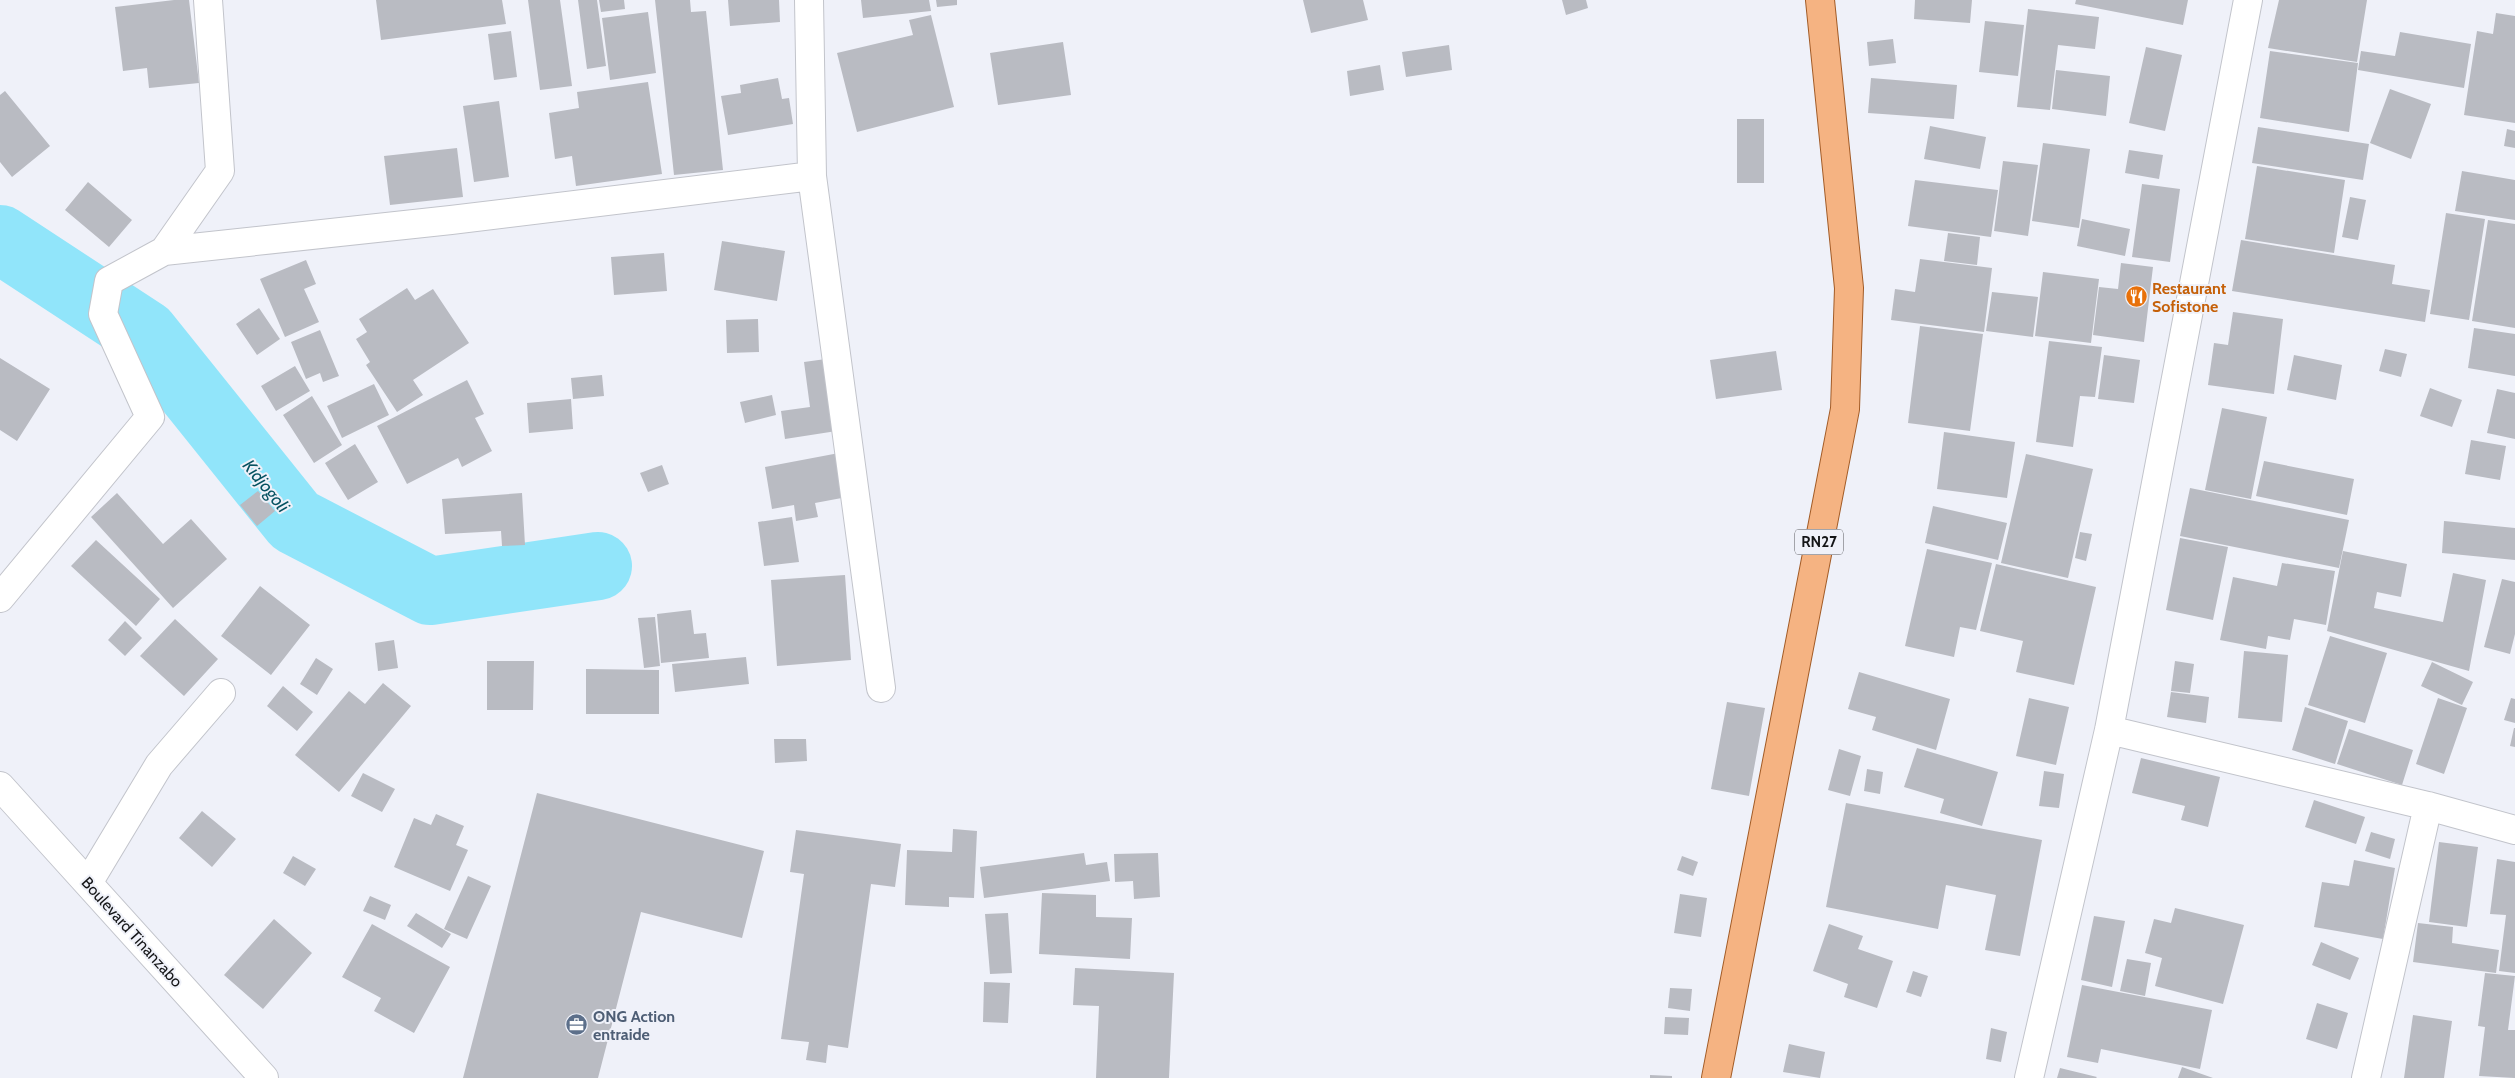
<svg xmlns="http://www.w3.org/2000/svg" width="2515" height="1078" viewBox="0 0 2515 1078" font-family="Cabin,sans-serif">
  <style>
    .lines { fill: none; stroke-linecap: round; stroke-linejoin: round }
    .river { stroke: #91e5fa; stroke-width: 68 }
    .building { fill: #b9bbc2 }
    .minor-casing { stroke: #c2c4cb; stroke-width: 30 }
    .major-casing { stroke: #a25b26; stroke-width: 30 }
    .minor { stroke: #fff; stroke-width: 28 }
    .major { stroke: #f5b382; stroke-width: 28 }
    .labels { text-anchor: middle; dominant-baseline: central; stroke-width: 4; stroke-linejoin: round; paint-order: stroke }
    .shield { fill: #eff1f9; stroke: #56575b; stroke-width: 1 }
    .shield-label { font-size: 15px; font-weight: bold; fill: #141517 }
    .food-label { font-size: 16px; font-weight: bold; fill: #c56008; stroke: #eff1f9; text-anchor: start }
    .street-label { font-size: 16px; fill: #141517; stroke: #eff1f9 }
    .service-label { font-size: 16px; font-weight: bold; fill: #4e5e75; stroke: #eff1f9; text-anchor: start }
    .water-label { font-size: 18px; font-style: italic; fill: #065261; stroke: #eff1f9 }
  </style>
  <rect width="100%" height="100%" fill="#eff1f9"/>
  <g class="lines">
    <path class="river" d="M 0,239 L 145,334 L 295,521 L 430,591 L 598,566"/>
  </g>
  <path class="building" d="M 174,0 L 189,0 L 199,83 L 149,88 L 147,68 L 123,71 L 115,7 Z
    M 376,0 L 502,0 L 506,24 L 381,40 Z
    M 528,0 L 560,0 L 572,86 L 540,90 Z
    M 578,0 L 597,0 L 606,66 L 587,69 Z
    M 599,0 L 624,0 L 625,9 L 601,12 Z
    M 655,0 L 690,0 L 691,12 L 706,11 L 723,170 L 674,175 Z
    M 728,0 L 779,0 L 780,22 L 730,26 Z
    M 861,0 L 929,0 L 931,11 L 863,18 Z
    M 936,0 L 957,0 L 957,5 L 937,7 Z
    M 1303,0 L 1363,0 L 1368,20 L 1311,33 Z
    M 1562,0 L 1586,0 L 1588,8 L 1566,15 Z
    M 1915,0 L 1972,0 L 1970,23 L 1914,19 Z
    M 2076,0 L 2188,0 L 2183,25 L 2075,4 Z
    M 2279,0 L 2367,0 L 2357,62 L 2268,48 Z
    M 2028,9 L 2099,17 L 2095,49 L 2058,45 L 2050,110 L 2017,107 Z
    M 648,12 L 656,73 L 610,80 L 602,18 Z
    M 2496,13 L 2515,16 L 2515,123 L 2464,115 L 2477,31 L 2493,34 Z
    M 931,15 L 954,107 L 857,132 L 837,53 L 913,35 L 909,20 Z
    M 1985,21 L 2024,25 L 2018,76 L 1979,72 Z
    M 511,31 L 517,77 L 494,80 L 488,34 Z
    M 2400,32 L 2471,44 L 2464,88 L 2358,70 L 2361,51 L 2395,56 Z
    M 1893,39 L 1896,63 L 1869,66 L 1867,42 Z
    M 1063,42 L 1071,95 L 998,105 L 990,53 Z
    M 1449,45 L 1452,70 L 1406,77 L 1402,52 Z
    M 2146,47 L 2182,55 L 2165,131 L 2129,123 Z
    M 2270,51 L 2358,63 L 2349,132 L 2260,118 Z
    M 1380,65 L 1384,90 L 1350,96 L 1347,71 Z
    M 2056,70 L 2110,76 L 2106,116 L 2052,109 Z
    M 778,78 L 782,99 L 789,98 L 793,124 L 728,135 L 721,96 L 741,93 L 740,85 Z
    M 1871,78 L 1957,85 L 1954,119 L 1868,113 Z
    M 648,82 L 662,174 L 576,186 L 572,156 L 555,159 L 549,113 L 579,108 L 577,92 Z
    M 2390,89 L 2431,104 L 2411,159 L 2370,143 Z
    M 5,91 L 50,146 L 12,177 L 0,162 L 0,95 Z
    M 499,101 L 509,177 L 474,182 L 463,106 Z
    M 1737,119 L 1764,119 L 1764,183 L 1737,183 Z
    M 1930,126 L 1986,137 L 1980,169 L 1924,159 Z
    M 2258,127 L 2369,144 L 2363,180 L 2252,163 Z
    M 2507,129 L 2515,131 L 2515,148 L 2504,146 Z
    M 2043,143 L 2090,149 L 2079,228 L 2032,221 Z
    M 457,148 L 463,197 L 390,205 L 384,156 Z
    M 2129,150 L 2163,155 L 2159,179 L 2125,173 Z
    M 2003,161 L 2038,165 L 2028,236 L 1994,231 Z
    M 2257,166 L 2345,180 L 2334,253 L 2245,239 Z
    M 2462,171 L 2515,180 L 2515,220 L 2455,211 Z
    M 1915,180 L 1998,190 L 1991,237 L 1908,226 Z
    M 88,182 L 132,220 L 109,247 L 65,210 Z
    M 2142,184 L 2180,189 L 2170,262 L 2132,257 Z
    M 2350,197 L 2366,200 L 2358,240 L 2342,237 Z
    M 2446,213 L 2485,219 L 2469,320 L 2430,314 Z
    M 2082,219 L 2130,229 L 2125,256 L 2077,246 Z
    M 2488,220 L 2515,224 L 2515,328 L 2472,321 Z
    M 1948,233 L 1980,237 L 1977,265 L 1944,261 Z
    M 2241,240 L 2395,265 L 2392,284 L 2430,290 L 2425,322 L 2232,291 Z
    M 722,241 L 785,251 L 777,301 L 714,290 Z
    M 664,253 L 667,291 L 614,295 L 611,257 Z
    M 1920,259 L 1992,268 L 1984,332 L 1891,320 L 1895,289 L 1915,292 Z
    M 306,260 L 316,284 L 304,289 L 319,322 L 285,337 L 260,279 Z
    M 2121,263 L 2153,267 L 2144,342 L 2093,335 L 2099,287 L 2118,289 Z
    M 2043,272 L 2099,279 L 2091,343 L 2035,336 Z
    M 407,288 L 415,300 L 433,289 L 469,343 L 413,380 L 423,395 L 397,412 L 366,365 L 370,362 L 356,339 L 367,332 L 359,319 Z
    M 1992,292 L 2038,297 L 2033,337 L 1986,331 Z
    M 259,308 L 280,339 L 257,355 L 236,324 Z
    M 2233,312 L 2283,319 L 2274,394 L 2208,385 L 2214,343 L 2228,345 Z
    M 758,319 L 759,352 L 727,353 L 726,320 Z
    M 1920,326 L 1983,334 L 1970,431 L 1908,423 Z
    M 2474,328 L 2515,334 L 2515,376 L 2468,368 Z
    M 320,330 L 339,376 L 323,382 L 320,373 L 306,379 L 291,342 Z
    M 2049,341 L 2102,347 L 2095,397 L 2080,396 L 2073,447 L 2036,442 Z
    M 2385,349 L 2407,354 L 2401,377 L 2379,371 Z
    M 1776,351 L 1782,390 L 1716,399 L 1710,360 Z
    M 2104,355 L 2140,360 L 2134,403 L 2098,399 Z
    M 2294,355 L 2342,365 L 2336,400 L 2287,390 Z
    M 0,358 L 50,389 L 17,441 L 0,430 Z
    M 833,358 L 843,430 L 785,439 L 781,411 L 810,407 L 804,362 Z
    M 295,366 L 310,391 L 276,411 L 261,386 Z
    M 602,375 L 604,396 L 573,399 L 571,378 Z
    M 467,380 L 484,414 L 475,418 L 492,451 L 462,467 L 458,458 L 407,484 L 377,426 Z
    M 374,384 L 389,415 L 342,438 L 327,406 Z
    M 2430,388 L 2462,400 L 2452,427 L 2420,416 Z
    M 2497,389 L 2515,393 L 2515,439 L 2487,433 Z
    M 772,395 L 776,415 L 745,423 L 740,402 Z
    M 312,396 L 342,445 L 314,463 L 283,415 Z
    M 571,399 L 573,429 L 529,433 L 527,403 Z
    M 2222,408 L 2267,417 L 2251,499 L 2205,490 Z
    M 1944,432 L 2015,442 L 2007,498 L 1937,489 Z
    M 2471,440 L 2506,446 L 2500,480 L 2465,474 Z
    M 355,444 L 378,482 L 348,500 L 325,463 Z
    M 839,453 L 847,497 L 815,503 L 818,517 L 796,521 L 794,505 L 772,509 L 765,467 Z
    M 2026,454 L 2093,469 L 2068,578 L 2001,563 Z
    M 2264,461 L 2354,479 L 2347,515 L 2256,496 Z
    M 662,465 L 669,484 L 648,492 L 640,473 Z
    M 2190,488 L 2349,520 L 2339,568 L 2180,536 Z
    M 258,491 L 275,511 L 257,526 L 240,505 Z
    M 117,493 L 163,544 L 191,519 L 227,559 L 173,608 L 91,517 Z
    M 522,493 L 525,545 L 502,546 L 501,531 L 445,534 L 442,499 Z
    M 1933,506 L 2007,523 L 1998,560 L 1925,543 Z
    M 792,517 L 799,562 L 764,566 L 758,522 Z
    M 2444,521 L 2515,528 L 2515,560 L 2442,553 Z
    M 2080,532 L 2092,534 L 2086,561 L 2075,558 Z
    M 2180,538 L 2228,547 L 2213,620 L 2166,610 Z
    M 96,540 L 160,599 L 136,626 L 71,566 Z
    M 1927,549 L 1992,563 L 1976,630 L 1960,627 L 1954,657 L 1905,646 Z
    M 2343,551 L 2407,564 L 2401,597 L 2377,592 L 2374,608 L 2443,622 L 2453,573 L 2486,580 L 2469,671 L 2327,631 Z
    M 2282,563 L 2335,571 L 2326,625 L 2294,619 L 2290,640 L 2268,636 L 2266,649 L 2220,640 L 2233,577 L 2277,586 Z
    M 1996,564 L 2096,587 L 2074,685 L 2016,672 L 2023,641 L 1980,631 Z
    M 845,575 L 851,660 L 777,666 L 771,580 Z
    M 2502,579 L 2515,582 L 2515,634 L 2510,654 L 2484,647 Z
    M 260,586 L 310,625 L 271,675 L 221,636 Z
    M 691,610 L 694,634 L 706,633 L 709,658 L 661,663 L 657,614 Z
    M 655,617 L 660,666 L 644,668 L 638,618 Z
    M 175,619 L 218,659 L 184,696 L 140,656 Z
    M 125,621 L 142,638 L 125,656 L 108,640 Z
    M 2330,636 L 2387,653 L 2365,723 L 2308,705 Z
    M 394,640 L 398,668 L 378,671 L 375,643 Z
    M 2244,651 L 2288,655 L 2282,722 L 2238,718 Z
    M 746,657 L 749,684 L 675,692 L 672,664 Z
    M 316,658 L 333,669 L 317,695 L 300,684 Z
    M 487,661 L 534,661 L 533,710 L 487,710 Z
    M 2175,661 L 2194,664 L 2190,693 L 2171,691 Z
    M 2432,662 L 2473,682 L 2462,705 L 2421,686 Z
    M 586,669 L 659,670 L 659,714 L 586,714 Z
    M 1859,672 L 1950,699 L 1936,750 L 1872,730 L 1876,717 L 1848,709 Z
    M 383,683 L 411,706 L 339,792 L 295,755 L 349,691 L 365,704 Z
    M 283,686 L 313,712 L 297,731 L 267,706 Z
    M 2171,692 L 2209,697 L 2206,723 L 2167,717 Z
    M 2029,698 L 2069,707 L 2056,765 L 2016,756 Z
    M 2438,698 L 2467,708 L 2444,774 L 2416,764 Z
    M 2511,698 L 2515,699 L 2515,723 L 2504,720 Z
    M 1727,702 L 1765,708 L 1749,796 L 1711,789 Z
    M 2305,707 L 2348,721 L 2335,764 L 2292,750 Z
    M 2514,728 L 2515,728 L 2515,747 L 2510,746 Z
    M 2349,729 L 2413,750 L 2402,785 L 2337,764 Z
    M 774,739 L 806,739 L 807,761 L 775,763 Z
    M 1917,748 L 1998,772 L 1982,826 L 1940,813 L 1944,799 L 1904,787 Z
    M 1839,749 L 1861,756 L 1850,796 L 1828,790 Z
    M 2141,758 L 2220,777 L 2208,827 L 2181,820 L 2185,806 L 2132,793 Z
    M 1867,769 L 1883,772 L 1880,794 L 1864,791 Z
    M 2044,771 L 2064,774 L 2059,808 L 2039,806 Z
    M 363,773 L 395,789 L 382,812 L 351,796 Z
    M 537,793 L 764,851 L 742,938 L 641,912 L 598,1078 L 463,1078 Z
    M 2314,800 L 2365,817 L 2356,844 L 2305,827 Z
    M 1846,803 L 2042,840 L 2020,956 L 1985,950 L 1996,895 L 1946,885 L 1938,929 L 1826,907 Z
    M 202,811 L 236,839 L 212,867 L 179,838 Z
    M 436,814 L 464,826 L 456,845 L 468,850 L 450,891 L 394,867 L 414,818 L 431,825 Z
    M 953,829 L 977,831 L 974,898 L 949,897 L 949,907 L 905,905 L 907,850 L 952,852 Z
    M 796,830 L 901,844 L 895,887 L 871,884 L 848,1048 L 828,1045 L 826,1063 L 806,1060 L 809,1042 L 781,1039 L 804,874 L 790,872 Z
    M 2371,832 L 2395,839 L 2390,859 L 2365,851 Z
    M 2439,842 L 2478,847 L 2467,927 L 2429,922 Z
    M 1084,853 L 1086,865 L 1107,862 L 1110,881 L 984,898 L 980,867 Z
    M 1158,853 L 1160,897 L 1134,899 L 1133,881 L 1115,882 L 1114,854 Z
    M 293,856 L 316,869 L 305,886 L 283,873 Z
    M 1682,856 L 1698,862 L 1693,876 L 1677,870 Z
    M 2497,859 L 2515,862 L 2515,973 L 2499,971 L 2506,915 L 2490,914 Z
    M 2354,860 L 2395,868 L 2383,939 L 2314,927 L 2322,882 L 2349,886 Z
    M 468,876 L 491,886 L 467,939 L 444,929 Z
    M 1042,893 L 1096,895 L 1096,917 L 1132,918 L 1130,959 L 1039,954 Z
    M 1680,894 L 1707,898 L 1701,937 L 1674,933 Z
    M 370,896 L 391,905 L 385,920 L 363,911 Z
    M 2175,908 L 2244,925 L 2223,1004 L 2155,986 L 2162,958 L 2145,953 L 2154,919 L 2171,923 Z
    M 416,913 L 451,934 L 442,948 L 407,926 Z
    M 1008,913 L 1012,973 L 990,974 L 985,914 Z
    M 2094,916 L 2125,921 L 2112,987 L 2081,980 Z
    M 274,919 L 312,953 L 263,1009 L 224,975 Z
    M 2418,923 L 2453,927 L 2452,943 L 2499,950 L 2496,973 L 2413,962 Z
    M 372,924 L 450,967 L 414,1033 L 374,1011 L 381,998 L 342,977 Z
    M 1829,924 L 1863,936 L 1858,949 L 1893,961 L 1877,1008 L 1844,997 L 1848,984 L 1813,971 Z
    M 2321,942 L 2359,958 L 2350,980 L 2312,965 Z
    M 2127,959 L 2151,963 L 2145,996 L 2120,991 Z
    M 1075,968 L 1174,973 L 1169,1078 L 1096,1078 L 1099,1006 L 1073,1005 Z
    M 1913,971 L 1928,976 L 1921,997 L 1906,992 Z
    M 2485,973 L 2515,976 L 2508,1030 L 2515,1030 L 2515,1078 L 2479,1076 L 2485,1027 L 2478,1026 Z
    M 984,982 L 1010,983 L 1008,1023 L 983,1022 Z
    M 2082,985 L 2212,1010 L 2200,1069 L 2101,1049 L 2098,1063 L 2067,1057 Z
    M 1670,988 L 1692,989 L 1690,1011 L 1668,1008 Z
    M 2317,1003 L 2348,1013 L 2337,1049 L 2306,1039 Z
    M 2413,1015 L 2452,1021 L 2444,1078 L 2404,1078 Z
    M 1665,1017 L 1689,1018 L 1688,1035 L 1664,1034 Z
    M 1991,1028 L 2007,1032 L 2001,1062 L 1986,1059 Z
    M 1789,1044 L 1825,1052 L 1820,1078 L 1783,1072 Z
    M 2182,1067 L 2213,1078 L 2178,1078 Z
    M 2060,1068 L 2097,1077 L 2096,1078 L 2057,1078 Z
    M 1650,1075 L 1672,1076 L 1672,1078 L 1650,1078 Z"/>
  <g class="lines">
    <defs>
      <path id="minor" d="M 809,0 L 812,176 L 881,688
        M 164,251 L 220,171 L 208,0
        M 0,598 L 150,417 L 103,314 L 109,281 L 164,251 L 451,220 L 812,176
        M 2109,730 L 2428,806 L 2515,830
        M 0,786 L 264,1078
        M 88,883 L 159,765 L 221,693
        M 2029,1078 L 2109,730 L 2248,0
        M 2366,1078 L 2428,806"/>
      <path id="major" d="M 1716,1078 L 1845,409 L 1849,288 L 1820,0"/>
    </defs>
    <use href="#minor" class="minor-casing"/>
    <use href="#major" class="major-casing"/>
    <use href="#minor" class="minor"/>
    <use href="#major" class="major"/>
  </g>
  <defs>
    <symbol id="restaurant-disc" viewBox="-11 -11 22 22"><circle r="9.5" fill="#e8710a" stroke="#eff1f9"/><path d="M-5-6h1v4h1v-4h1v4h1v-4h1v5L-1.5 .5V6h-2V.5L-5-1ZM5-6V6H3V1.5H1.5Q1.5-4 5-6Z" fill="#fff"/></symbol>
    <symbol id="office-disc" viewBox="-11 -11 22 22"><circle r="9.5" fill="#5c6f8a" stroke="#eff1f9"/><path d="M-6-3h4V-5.5h4V-3h4V5H-6ZM-1-4.5V-3h2v-1.5ZM-6 0V1H6V0Z" fill="#fff"/></symbol>
  </defs>
  <g fill-rule="evenodd">
    <use href="#restaurant-disc" x="2124" y="284" width="25" height="25"/>
    <use href="#office-disc" x="564" y="1012" width="25" height="25"/>
  </g>
  <g class="labels">
    <rect class="shield" x="1795" y="529.5" width="48" height="25" rx="4"/>
    <g class="shield-label">
      <text x="1819" y="542">RN27</text>
    </g>
    <g class="food-label">
      <text x="2152" y="288">Restaurant<tspan x="2152" dy="18">Sofistone</tspan></text>
    </g>
    <g class="street-label">
      <text transform="translate(132 932) rotate(48)">Boulevard Tinanzabo</text>
    </g>
    <g class="service-label">
      <text x="593" y="1016">ONG Action<tspan x="593" dy="18">entraide</tspan></text>
    </g>
    <g class="water-label">
      <text transform="translate(266 486) rotate(51)">Kidjogoli</text>
    </g>
  </g>
</svg>
